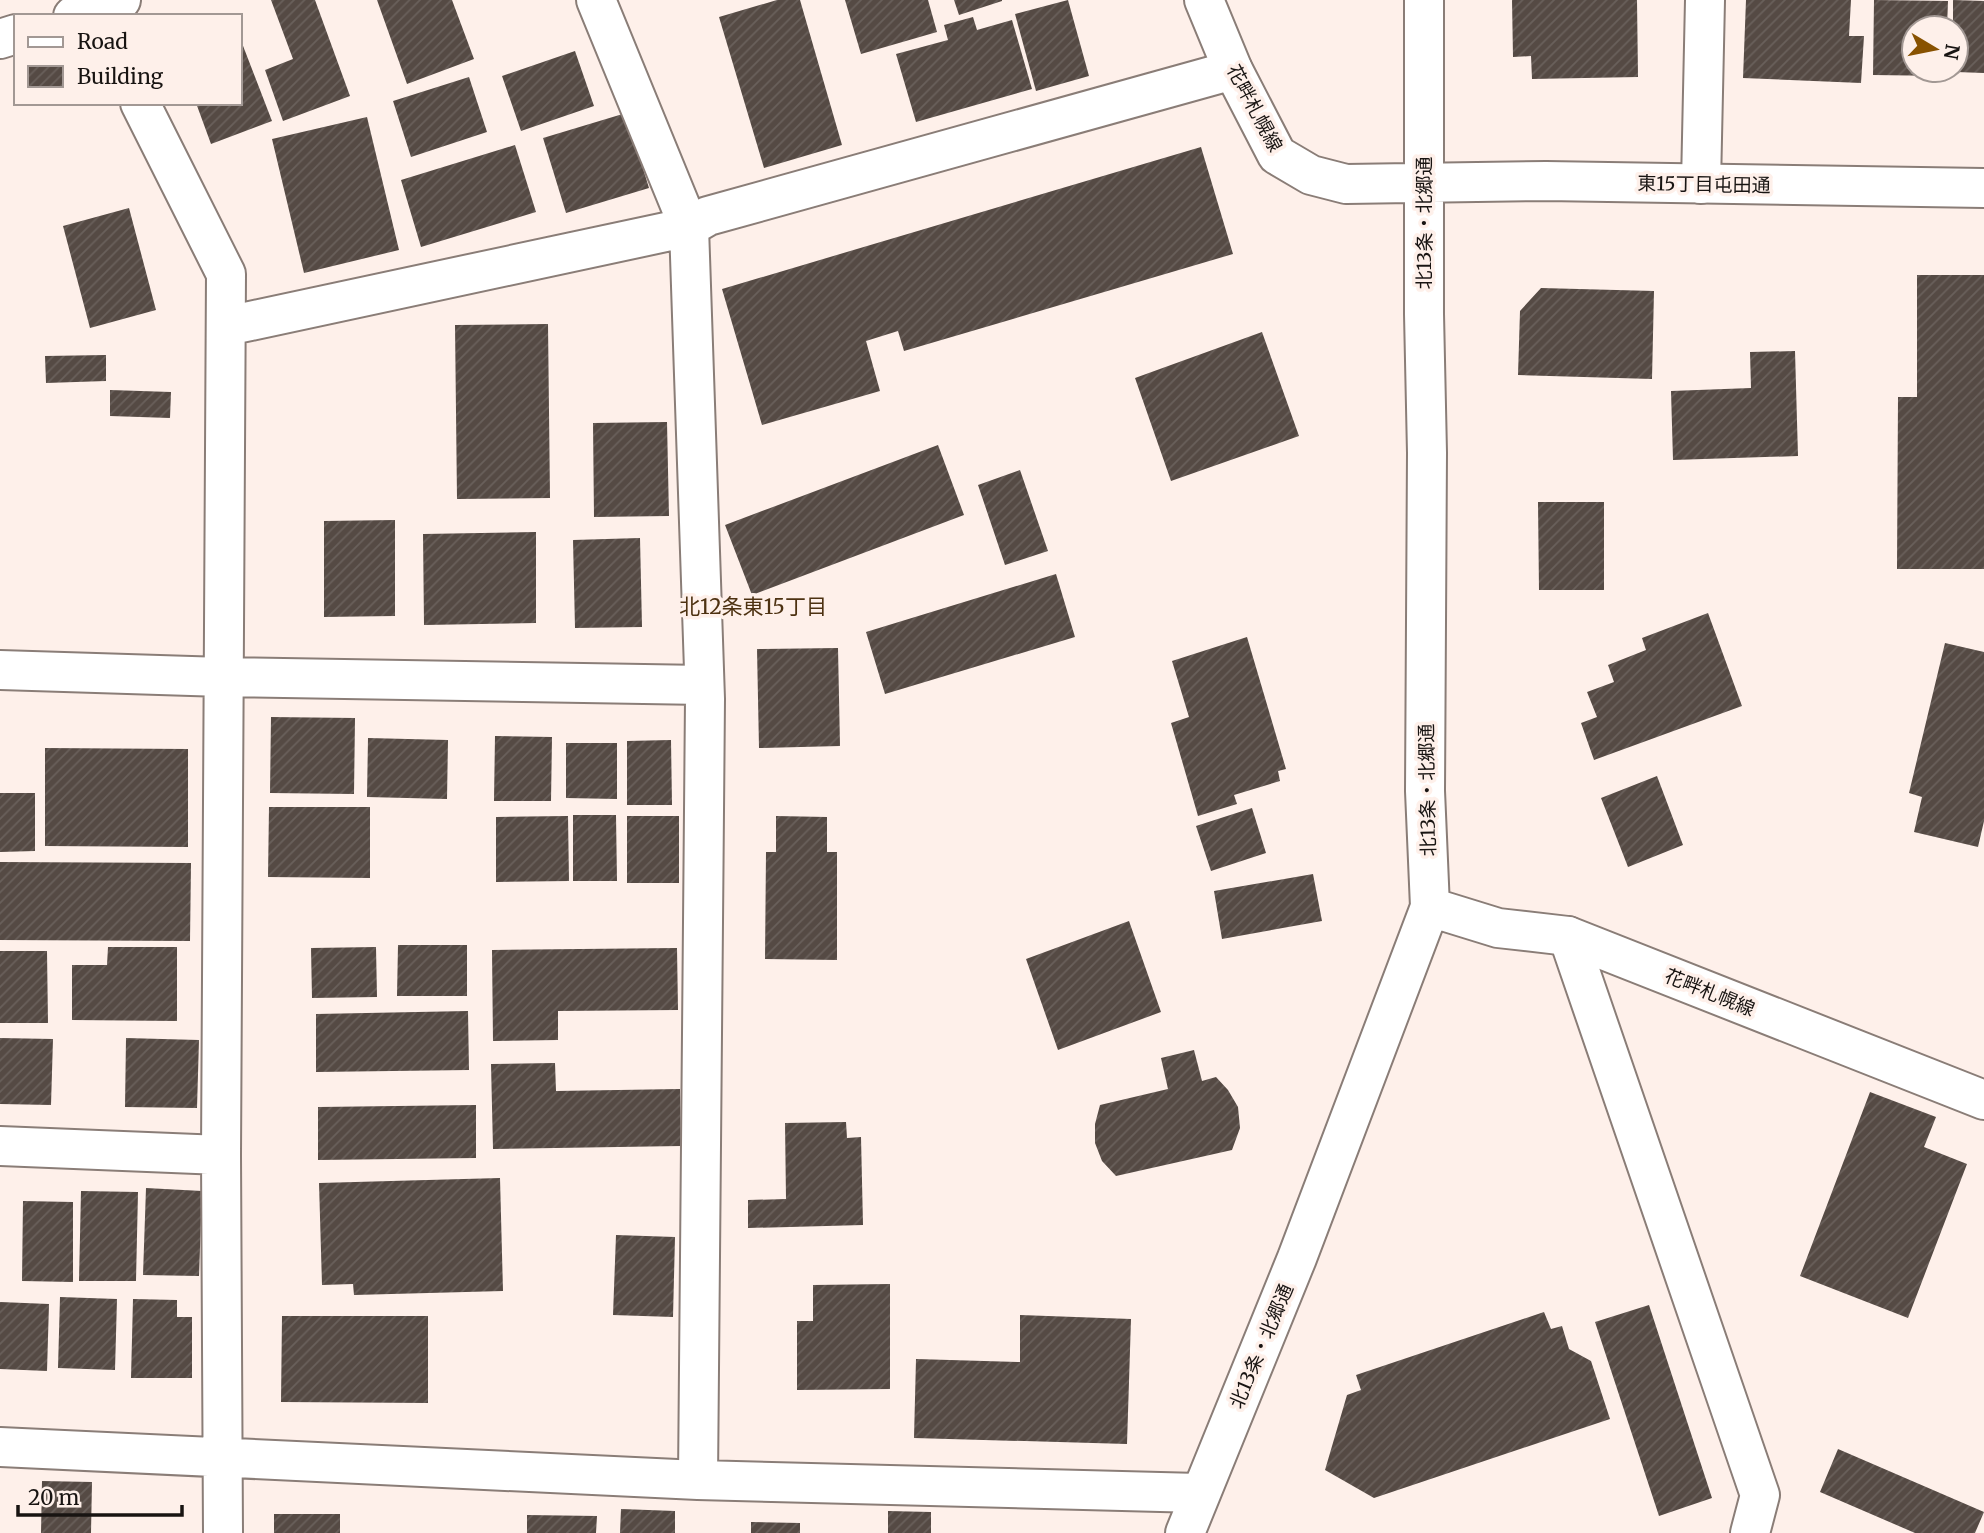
<svg xmlns="http://www.w3.org/2000/svg" width="1984" height="1533" viewBox="0 0 1984 1533" font-family="Merriweather,'Noto Sans JP',serif">
  <style>
    .building { fill: url(#building-hatch) }
    .lines { fill: none; stroke-linecap: round; stroke-linejoin: round }
    .street-casing { stroke: #8a7d77; stroke-width: 42 }
    .secondary-casing { stroke: #8a7d77; stroke-width: 42 }
    .street { stroke: #fff; stroke-width: 38 }
    .secondary { stroke: #fff; stroke-width: 38 }
    .labels { text-anchor: middle; dominant-baseline: central; stroke-width: 7; stroke-linejoin: round; paint-order: stroke }
    .street-label { font-size: 19px; fill: #181412; stroke: #fef0ea }
    .neighbourhood-label { font-size: 21px; fill: #4d3212; stroke: #fef0ea }
  </style>
  <defs>
    <pattern id="building-hatch" width="6" height="6" patternUnits="userSpaceOnUse" patternTransform="scale(1.75)"><rect width="6" height="6" fill="#554a44"/><path d="M-1 1l2-2M0 6l6-6M5 7l2-2" fill="none" stroke="#69605b"/></pattern>
  </defs>
  <rect width="100%" height="100%" fill="#fef0ea"/>
  <path class="building" d="M 271,0 L 315,0 L 350,96 L 283,121 L 265,70 L 293,59 Z
    M 377,0 L 452,0 L 474,59 L 407,84 Z
    M 777,0 L 800,0 L 842,145 L 764,168 L 719,17 Z
    M 845,0 L 928,0 L 937,32 L 861,54 Z
    M 954,0 L 1002,0 L 1002,1 L 959,15 Z
    M 1068,0 L 1089,76 L 1036,91 L 1015,14 Z
    M 1512,0 L 1637,0 L 1638,77 L 1532,79 L 1531,56 L 1513,57 Z
    M 1746,0 L 1851,0 L 1849,36 L 1864,36 L 1861,83 L 1743,78 Z
    M 1874,0 L 1948,1 L 1947,28 L 1914,28 L 1914,70 L 1946,70 L 1946,76 L 1873,75 Z
    M 1953,0 L 1984,1 L 1984,73 L 1956,72 L 1956,28 L 1953,28 Z
    M 973,17 L 977,30 L 1012,20 L 1032,89 L 916,122 L 896,54 L 948,40 L 944,25 Z
    M 240,38 L 272,121 L 211,144 L 196,103 L 240,103 Z
    M 575,51 L 594,106 L 521,131 L 502,76 Z
    M 469,77 L 487,132 L 411,157 L 393,101 Z
    M 626,113 L 649,188 L 566,213 L 543,138 Z
    M 367,117 L 399,250 L 304,273 L 272,139 Z
    M 515,145 L 536,212 L 421,247 L 401,180 Z
    M 1201,147 L 1233,254 L 904,351 L 898,331 L 866,341 L 880,391 L 762,425 L 722,289 Z
    M 129,208 L 156,310 L 90,328 L 63,226 Z
    M 1917,275 L 1984,275 L 1984,569 L 1897,569 L 1898,397 L 1917,397 Z
    M 1541,288 L 1654,291 L 1652,379 L 1518,375 L 1520,311 Z
    M 548,324 L 550,498 L 457,499 L 455,325 Z
    M 1262,332 L 1299,436 L 1171,481 L 1135,378 Z
    M 1795,351 L 1798,456 L 1673,460 L 1671,391 L 1751,388 L 1750,352 Z
    M 106,355 L 106,381 L 46,383 L 45,356 Z
    M 110,390 L 171,392 L 170,418 L 110,416 Z
    M 667,422 L 669,516 L 594,517 L 593,423 Z
    M 938,445 L 964,515 L 752,595 L 725,525 Z
    M 1020,470 L 1048,551 L 1005,565 L 978,485 Z
    M 1538,502 L 1604,502 L 1604,590 L 1539,590 Z
    M 395,520 L 395,616 L 324,617 L 324,521 Z
    M 536,532 L 536,623 L 424,625 L 423,534 Z
    M 640,538 L 642,627 L 575,628 L 573,540 Z
    M 1056,574 L 1075,637 L 885,694 L 866,632 Z
    M 1708,613 L 1742,706 L 1594,760 L 1581,723 L 1597,717 L 1587,692 L 1614,682 L 1608,665 L 1646,650 L 1642,638 Z
    M 1247,637 L 1286,769 L 1278,771 L 1280,781 L 1234,795 L 1237,804 L 1198,816 L 1171,723 L 1189,717 L 1172,661 Z
    M 1945,643 L 1984,652 L 1984,821 L 1978,847 L 1914,832 L 1922,797 L 1909,793 Z
    M 838,648 L 840,746 L 759,748 L 757,649 Z
    M 271,717 L 355,718 L 354,794 L 270,793 Z
    M 495,736 L 552,737 L 551,801 L 494,801 Z
    M 368,738 L 448,740 L 447,799 L 367,797 Z
    M 671,740 L 672,805 L 627,805 L 627,741 Z
    M 566,743 L 617,743 L 617,799 L 566,798 Z
    M 45,748 L 188,749 L 188,847 L 45,846 Z
    M 1657,776 L 1683,845 L 1628,867 L 1601,798 Z
    M 0,793 L 35,793 L 35,851 L 0,852 Z
    M 269,807 L 370,807 L 370,878 L 268,877 Z
    M 1252,808 L 1266,853 L 1211,871 L 1196,826 Z
    M 573,815 L 616,815 L 617,881 L 573,881 Z
    M 568,816 L 569,881 L 496,882 L 496,817 Z
    M 627,816 L 679,816 L 679,883 L 627,883 Z
    M 776,816 L 827,817 L 827,852 L 837,852 L 837,960 L 765,959 L 766,852 L 776,852 Z
    M 0,862 L 191,863 L 190,941 L 0,940 Z
    M 1313,874 L 1322,921 L 1222,939 L 1214,891 Z
    M 1129,921 L 1161,1012 L 1058,1050 L 1026,959 Z
    M 398,945 L 467,945 L 467,996 L 397,996 Z
    M 108,947 L 177,947 L 177,1021 L 72,1020 L 72,965 L 107,965 Z
    M 376,947 L 377,997 L 312,998 L 311,948 Z
    M 677,948 L 678,1010 L 558,1011 L 558,1040 L 493,1041 L 492,950 Z
    M 0,951 L 47,951 L 48,1023 L 0,1023 Z
    M 468,1011 L 469,1070 L 316,1072 L 316,1014 Z
    M 0,1038 L 53,1039 L 51,1105 L 0,1104 Z
    M 126,1038 L 199,1040 L 197,1108 L 125,1107 Z
    M 1194,1050 L 1202,1081 L 1216,1077 L 1228,1090 L 1238,1107 L 1240,1128 L 1232,1150 L 1116,1176 L 1102,1161 L 1095,1143 L 1095,1124 L 1100,1105 L 1168,1089 L 1161,1058 Z
    M 555,1063 L 556,1091 L 680,1089 L 681,1146 L 493,1149 L 491,1064 Z
    M 1870,1092 L 1936,1117 L 1924,1147 L 1967,1164 L 1908,1318 L 1800,1276 Z
    M 476,1105 L 476,1158 L 318,1160 L 318,1107 Z
    M 846,1122 L 847,1138 L 861,1137 L 863,1225 L 748,1228 L 748,1200 L 786,1199 L 785,1123 Z
    M 500,1178 L 503,1291 L 354,1295 L 353,1284 L 322,1285 L 319,1183 Z
    M 146,1188 L 202,1191 L 199,1276 L 143,1275 Z
    M 81,1191 L 138,1192 L 136,1281 L 79,1281 Z
    M 23,1201 L 73,1202 L 73,1282 L 22,1281 Z
    M 616,1235 L 675,1237 L 673,1317 L 613,1315 Z
    M 890,1284 L 890,1389 L 797,1390 L 797,1321 L 813,1321 L 813,1285 Z
    M 60,1297 L 117,1299 L 115,1370 L 58,1368 Z
    M 133,1299 L 177,1300 L 177,1317 L 192,1317 L 192,1378 L 131,1378 Z
    M 0,1302 L 49,1304 L 47,1371 L 0,1369 Z
    M 1649,1305 L 1712,1498 L 1659,1516 L 1595,1322 Z
    M 1544,1312 L 1551,1329 L 1562,1326 L 1569,1349 L 1591,1361 L 1610,1419 L 1374,1498 L 1325,1470 L 1347,1395 L 1361,1390 L 1356,1375 Z
    M 1020,1315 L 1131,1319 L 1127,1444 L 914,1438 L 916,1359 L 1020,1362 Z
    M 282,1316 L 428,1316 L 428,1403 L 281,1402 Z
    M 1838,1449 L 1984,1512 L 1975,1533 L 1915,1533 L 1820,1492 Z
    M 42,1481 L 92,1482 L 91,1533 L 41,1533 Z
    M 621,1509 L 675,1511 L 675,1533 L 620,1533 Z
    M 888,1511 L 931,1512 L 931,1533 L 888,1533 Z
    M 274,1514 L 340,1514 L 340,1533 L 274,1533 Z
    M 527,1515 L 597,1516 L 596,1533 L 527,1533 Z
    M 751,1522 L 800,1523 L 800,1533 L 751,1533 Z"/>
  <g class="lines">
    <defs>
      <path id="street" d="M 596,0 L 689,227 L 705,699 L 698,1480
        M 73,16 L 121,0
        M 0,39 L 16,34
        M 140,103 L 226,274 L 221,1155 L 223,1533
        M 1701,184 L 1705,0
        M 227,326 L 689,227 L 708,216 L 1233,70
        M 0,670 L 223,677 L 704,685
        M 1568,936 L 1760,1495 L 1750,1533
        M 0,1146 L 221,1155
        M 0,1447 L 698,1480 L 1199,1493"/>
      <path id="secondary" d="M 1204,0 L 1233,70 L 1277,155 L 1311,175 L 1346,184 L 1546,181 L 1984,188
        M 1430,907 L 1498,928 L 1568,936 L 1984,1100
        M 1185,1533 L 1297,1258 L 1430,907 L 1425,791 L 1427,453 L 1424,314 L 1424,0"/>
    </defs>
    <use href="#street" class="street-casing"/>
    <use href="#secondary" class="secondary-casing"/>
    <use href="#street" class="street"/>
    <use href="#secondary" class="secondary"/>
  </g>
  <g class="labels">
    <g class="street-label">
      <text transform="translate(1255 108) rotate(62)">花畔札幌線</text>
      <text transform="translate(1704 184) rotate(1)">東15丁目屯田通</text>
      <text transform="translate(1424 223) rotate(-90)">北13条・北郷通</text>
      <text transform="translate(1427 790) rotate(-91)">北13条・北郷通</text>
      <text transform="translate(1710 992) rotate(22)">花畔札幌線</text>
      <text transform="translate(1261 1346) rotate(-67)">北13条・北郷通</text>
    </g>
    <g class="neighbourhood-label">
      <text x="753" y="606">北12条東15丁目</text>
    </g>
  </g>
  <rect x="14" y="14" width="228" height="91" fill="#fef0ea" stroke="#a29894" stroke-width="2"/>
  <rect x="28" y="37" width="35" height="10" fill="#ffffff" stroke="#a29894" stroke-width="2"/>
  <text x="77" y="49" font-size="21" fill="#181412">Road</text>
  <rect x="28" y="66" width="35" height="21" fill="url(#building-hatch)" stroke="#a29894" stroke-width="2"/>
  <text x="77" y="84" font-size="21" fill="#181412">Building</text>
  <g transform="translate(1935 49) rotate(100)"><circle r="33" fill="#fef0ea" stroke="#a29894" stroke-width="2"/>
  <path d="M0-5L12 26L0 18L-12 26Z" fill="#885201"/>
  <text y="-10" font-size="19" font-weight="bold" text-anchor="middle" fill="#181412">N</text>
  </g>
  <path d="M18 1505v10h164v-10" fill="none" stroke="#181412" stroke-width="3.5"/>
  <text x="28" y="1505" font-size="21" fill="#181412" stroke="#fef0ea" stroke-width="5" paint-order="stroke">20 m</text>
</svg>
